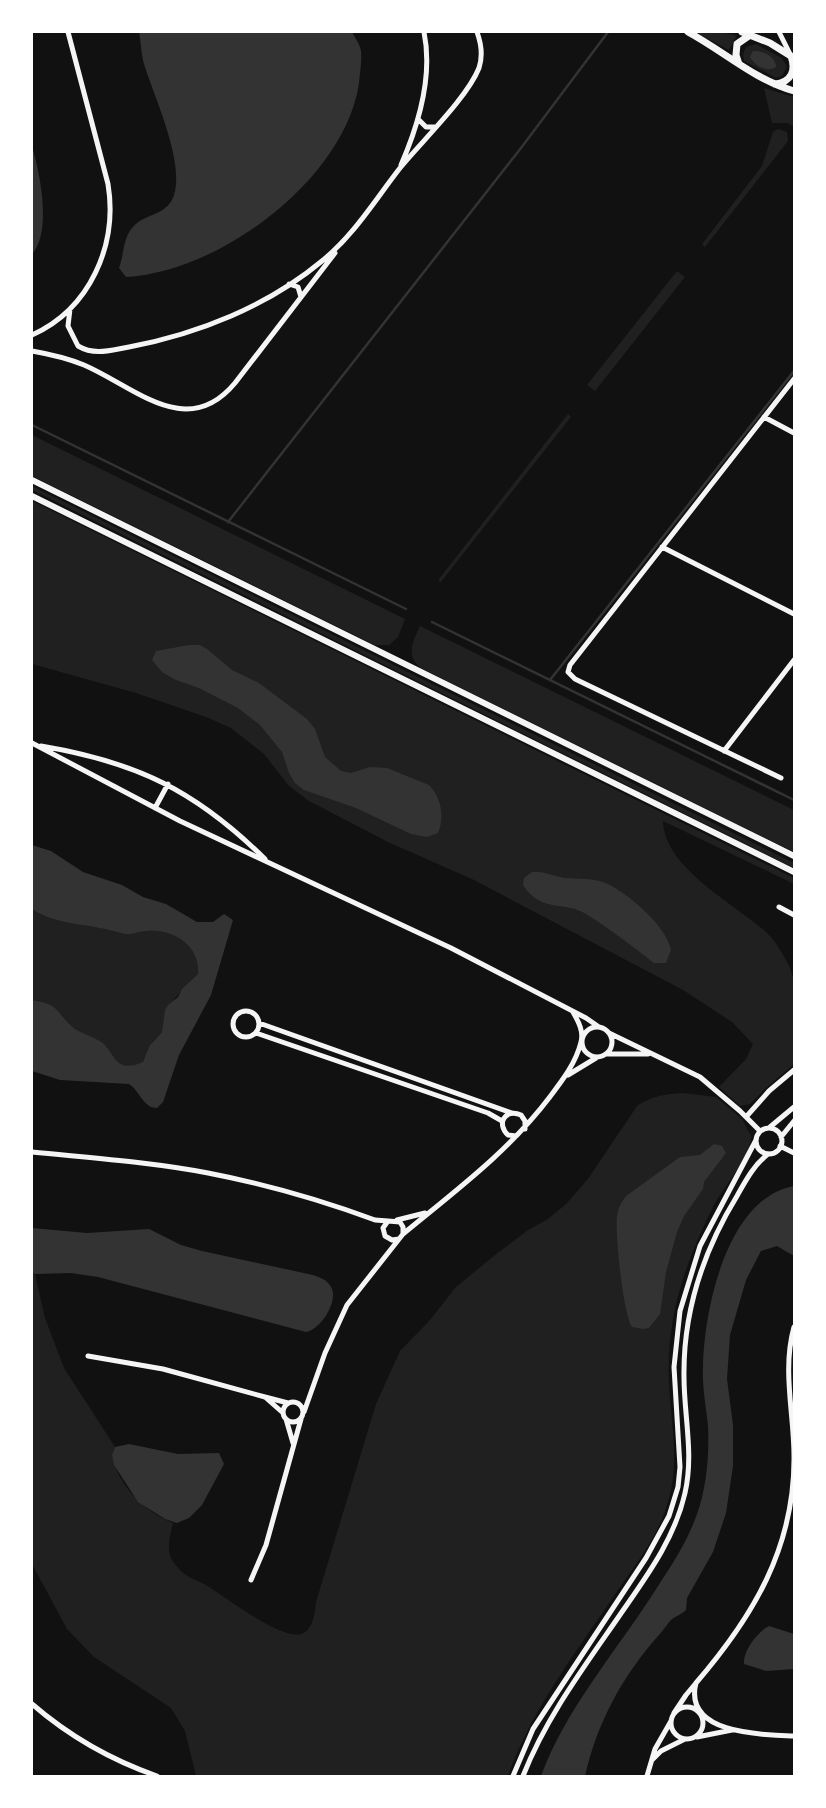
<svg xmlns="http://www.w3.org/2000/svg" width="826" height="1808" viewBox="0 0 826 1808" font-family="'Fira Sans',sans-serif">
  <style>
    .green { fill: #202020 }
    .water { fill: #333 }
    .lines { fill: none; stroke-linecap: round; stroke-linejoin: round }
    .stream { stroke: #333; stroke-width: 2.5 }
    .minor { stroke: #f5f5f5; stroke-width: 5 }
    .tertiary { stroke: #f5f5f5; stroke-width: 6 }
    .secondary { stroke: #f5f5f5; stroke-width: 7 }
  </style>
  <rect width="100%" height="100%" fill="#111"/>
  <path class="green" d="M 695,32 L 719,32 L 735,35 L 736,37 L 729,50 Z
    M 756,44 L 782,58 L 787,67 L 782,76 L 776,78 L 744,61 L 743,54 L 746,47 Z
    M 764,88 L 794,97 L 794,127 L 788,123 L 772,123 Z
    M 778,129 L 787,132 L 788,141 L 705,247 L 702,244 L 762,166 L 773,132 Z
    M 677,271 L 685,277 L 595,391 L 587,385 Z
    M 568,414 L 571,417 L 440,583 L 439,579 Z
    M 32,435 L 405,619 L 398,637 L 389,645 L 375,645 L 32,476 Z
    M 32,486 L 794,863 L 794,868 L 32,490 Z
    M 32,501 L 792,877 L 794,884 L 663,821 C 664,868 735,904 766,932 C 776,941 784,956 790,968 C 800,993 794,1036 794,1064 L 766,1088 L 750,1104 L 740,1106 L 719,1087 L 746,1059 L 753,1044 L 732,1022 L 683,990 L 474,880 L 388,842 L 309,801 L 289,786 L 264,754 L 231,728 L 206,717 L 136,693 L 32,664 Z
    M 420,626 L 794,810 L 794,852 L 421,668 C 405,656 413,641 420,626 Z
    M 32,909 C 51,922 71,923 94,927 C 104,928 115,933 125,934 C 133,935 140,931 147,931 C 173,929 200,945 198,974 C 188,986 170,999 165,1014 C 163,1020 164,1026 162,1032 L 153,1041 L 143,1063 C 113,1075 116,1051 100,1041 C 92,1036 82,1034 75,1029 C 54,1010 64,1007 32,1000 Z
    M 683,1093 L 716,1097 L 742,1119 L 751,1136 C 750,1158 725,1185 714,1205 C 703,1227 693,1249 685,1273 C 673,1307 667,1347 669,1383 C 671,1426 681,1466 666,1508 C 656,1539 636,1564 618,1590 C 578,1650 532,1708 508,1776 L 196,1776 L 185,1731 L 171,1708 L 94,1657 L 67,1629 L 32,1564 L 32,1272 L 35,1274 L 45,1318 L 64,1368 L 115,1447 L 112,1455 C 119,1487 143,1510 173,1523 C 171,1532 167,1546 170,1555 C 171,1560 178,1568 182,1572 C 189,1578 199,1581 206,1585 C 224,1596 281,1640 301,1634 C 313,1631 315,1612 316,1602 L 376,1404 L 400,1351 L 430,1320 L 456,1287 L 495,1255 L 528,1230 L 548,1219 L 566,1204 L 588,1179 L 637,1106 C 651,1096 665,1094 683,1093 Z"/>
  <path class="water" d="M 139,32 L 352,32 C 355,38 360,44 361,51 C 362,61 360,72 359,83 C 345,179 220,272 126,277 L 119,268 C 124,255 123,237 133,227 C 144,214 163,216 172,200 C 188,168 154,97 144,64 C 141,53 141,42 139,32 Z
    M 753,51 C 763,51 776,56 776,67 C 767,73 755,66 750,57 Z
    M 32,146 C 40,173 52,232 32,254 Z
    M 189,645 L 200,645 L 207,649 L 232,670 L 259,683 L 307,719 L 315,729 L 325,757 L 341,771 L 351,773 L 370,767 L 387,768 L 429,785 C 441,797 445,817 438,833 L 427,837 L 411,834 L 356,808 L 304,790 L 295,783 L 289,773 L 282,752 L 260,725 L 238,708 L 199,688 L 176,680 L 162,672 L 152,660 L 156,651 Z
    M 32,845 L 51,851 L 83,872 L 122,885 L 143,897 L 166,904 L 197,922 L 213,922 L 224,914 L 233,920 L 211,995 L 179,1055 L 163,1102 L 157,1108 C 143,1108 140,1091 129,1084 L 60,1080 L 32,1071 L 32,1000 C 62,1005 55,1012 75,1029 C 83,1034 92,1036 100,1041 C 116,1051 113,1075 143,1062 L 150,1045 L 162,1032 L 165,1010 L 168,1005 L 178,997 L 182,989 L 198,974 C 200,945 173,929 147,931 C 140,931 133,935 125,934 C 117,933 108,929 99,928 C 75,923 53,923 32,909 Z
    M 532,872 C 544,871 553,876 564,878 C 577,879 590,878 603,882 C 625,890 667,926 671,950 L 666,963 L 654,963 C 632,946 610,929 586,914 C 564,900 542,914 523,885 L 524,878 Z
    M 714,1144 L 722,1146 L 726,1153 L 704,1182 L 703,1189 L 684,1216 L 677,1232 L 666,1272 L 660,1314 L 649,1328 L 643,1329 L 632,1327 C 623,1313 615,1235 617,1216 C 618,1208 621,1203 626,1196 L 680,1157 L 700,1155 Z
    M 794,1186 L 794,1256 L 777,1246 L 761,1251 L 746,1280 L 730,1335 L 727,1379 L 733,1425 L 733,1466 L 726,1513 L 713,1552 L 687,1598 L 686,1610 C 682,1614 676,1616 672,1619 C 667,1624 663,1631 658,1636 C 622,1677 597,1723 585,1776 L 541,1776 C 565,1711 613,1655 651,1597 C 674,1561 696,1531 704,1488 C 708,1468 709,1446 708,1425 C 706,1406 702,1387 703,1367 C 704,1309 727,1198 794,1186 Z
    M 32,1228 L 87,1233 L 149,1229 L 181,1245 L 202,1251 L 313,1275 C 318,1277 325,1279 328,1283 C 343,1296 321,1330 306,1332 L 98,1277 L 71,1273 L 35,1274 L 32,1272 Z
    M 129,1444 L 178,1454 L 219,1453 L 224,1464 L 202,1505 L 189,1518 L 177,1523 L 165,1519 L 138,1502 L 114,1465 L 112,1455 L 115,1447 Z
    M 769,1626 L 794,1634 L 794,1669 L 766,1671 L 744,1664 C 743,1651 757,1632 769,1626 Z"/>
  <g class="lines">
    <path class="stream" d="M 32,425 L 406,609
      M 228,522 L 521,148 L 608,32
      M 432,622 L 794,800
      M 550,680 L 794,371"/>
    <path class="minor" d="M 779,32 L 791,56
      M 418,119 L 426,127 L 436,127
      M 401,165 C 419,124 433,76 424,32
      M 289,284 L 298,287 L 301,297
      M 70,309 L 68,326 L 78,346 C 95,356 111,350 129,347 C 198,334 268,306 322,261 C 354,235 375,200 400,168 C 422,141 467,98 479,68 C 483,56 481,43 477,32
      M 32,335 C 90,309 118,245 108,184 L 68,32
      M 32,351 C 49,354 67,358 84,365 C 135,387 187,441 235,383 L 335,253
      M 764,417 L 794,433
      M 662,547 L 794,614
      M 32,743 L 180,821 L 451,948 L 586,1018 L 599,1027
      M 41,746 C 137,762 196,791 265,859
      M 724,751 L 794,660
      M 781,778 L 575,679 L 568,672 L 570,665 L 794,379
      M 155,808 L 168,784
      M 779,907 L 794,915
      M233 1024a13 13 0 1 1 26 0a13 13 0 1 1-26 0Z
      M 259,1023 L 512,1113
      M582 1042a15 15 0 1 1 30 0a15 15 0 1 1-30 0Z
      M 256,1033 L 488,1113 L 502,1121
      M 609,1033 L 700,1077 L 740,1111 L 760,1131
      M 606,1054 L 648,1054
      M 568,1075 L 596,1058
      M 746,1117 L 769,1091 L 794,1070
      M 770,1127 L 794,1107
      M756 1141a13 13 0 1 1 26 0a13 13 0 1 1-26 0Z
      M 516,1136 L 508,1135 C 496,1124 505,1108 521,1115 L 525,1121 L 525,1129
      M 781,1137 L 794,1121
      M 780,1146 L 794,1153
      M 32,1152 C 91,1158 150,1162 208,1173 C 265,1184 321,1200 375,1220 L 388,1221
      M 397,1220 L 425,1213
      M 403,1234 C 455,1191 508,1152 549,1098 C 562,1081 576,1063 581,1042 C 584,1031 578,1021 573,1012
      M 88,1356 L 163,1369 L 265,1397
      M283 1412a10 10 0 1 1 20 0a10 10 0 1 1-20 0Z
      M 282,1412 L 265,1397 L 288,1403
      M 304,1412 L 325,1353 L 347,1305 L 403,1234 L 403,1227 L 400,1222 L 388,1221 L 383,1228 L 385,1236 L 392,1240 L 399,1239
      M 286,1419 L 293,1443
      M 251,1580 L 266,1545 L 301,1419
      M 696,1683 C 753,1617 795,1547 794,1456 C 794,1413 782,1370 794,1327
      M 32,1704 C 69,1736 111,1760 157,1776
      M671 1723a16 16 0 1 1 32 0a16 16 0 1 1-32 0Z
      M 674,1713 L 686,1695 L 696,1683 C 683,1734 761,1735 794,1736
      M 697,1737 L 732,1730
      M 652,1760 L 661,1751 L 685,1739
      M 513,1776 L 533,1729 L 646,1558 L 669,1516 L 678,1487 L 680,1467 L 674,1367 L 680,1311 L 700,1246 L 756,1140
      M 523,1776 C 547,1715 587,1663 624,1609 C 649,1573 675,1537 685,1493 C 694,1454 684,1416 684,1377 C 683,1312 704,1250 737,1196 C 746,1180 754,1165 768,1154
      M 647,1776 L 655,1749 L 671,1721"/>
    <path class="tertiary" d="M 32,480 L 794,856
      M 32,496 L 794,872"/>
    <path class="secondary" d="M 688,32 C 725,52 753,79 794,91
      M 742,32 L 770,43 L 794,58
      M 739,64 L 736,55 L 737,44 L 750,35
      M 775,84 C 792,82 796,70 791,56"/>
  </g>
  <rect width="826" height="1808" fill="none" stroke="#ffffff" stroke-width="66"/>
</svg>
